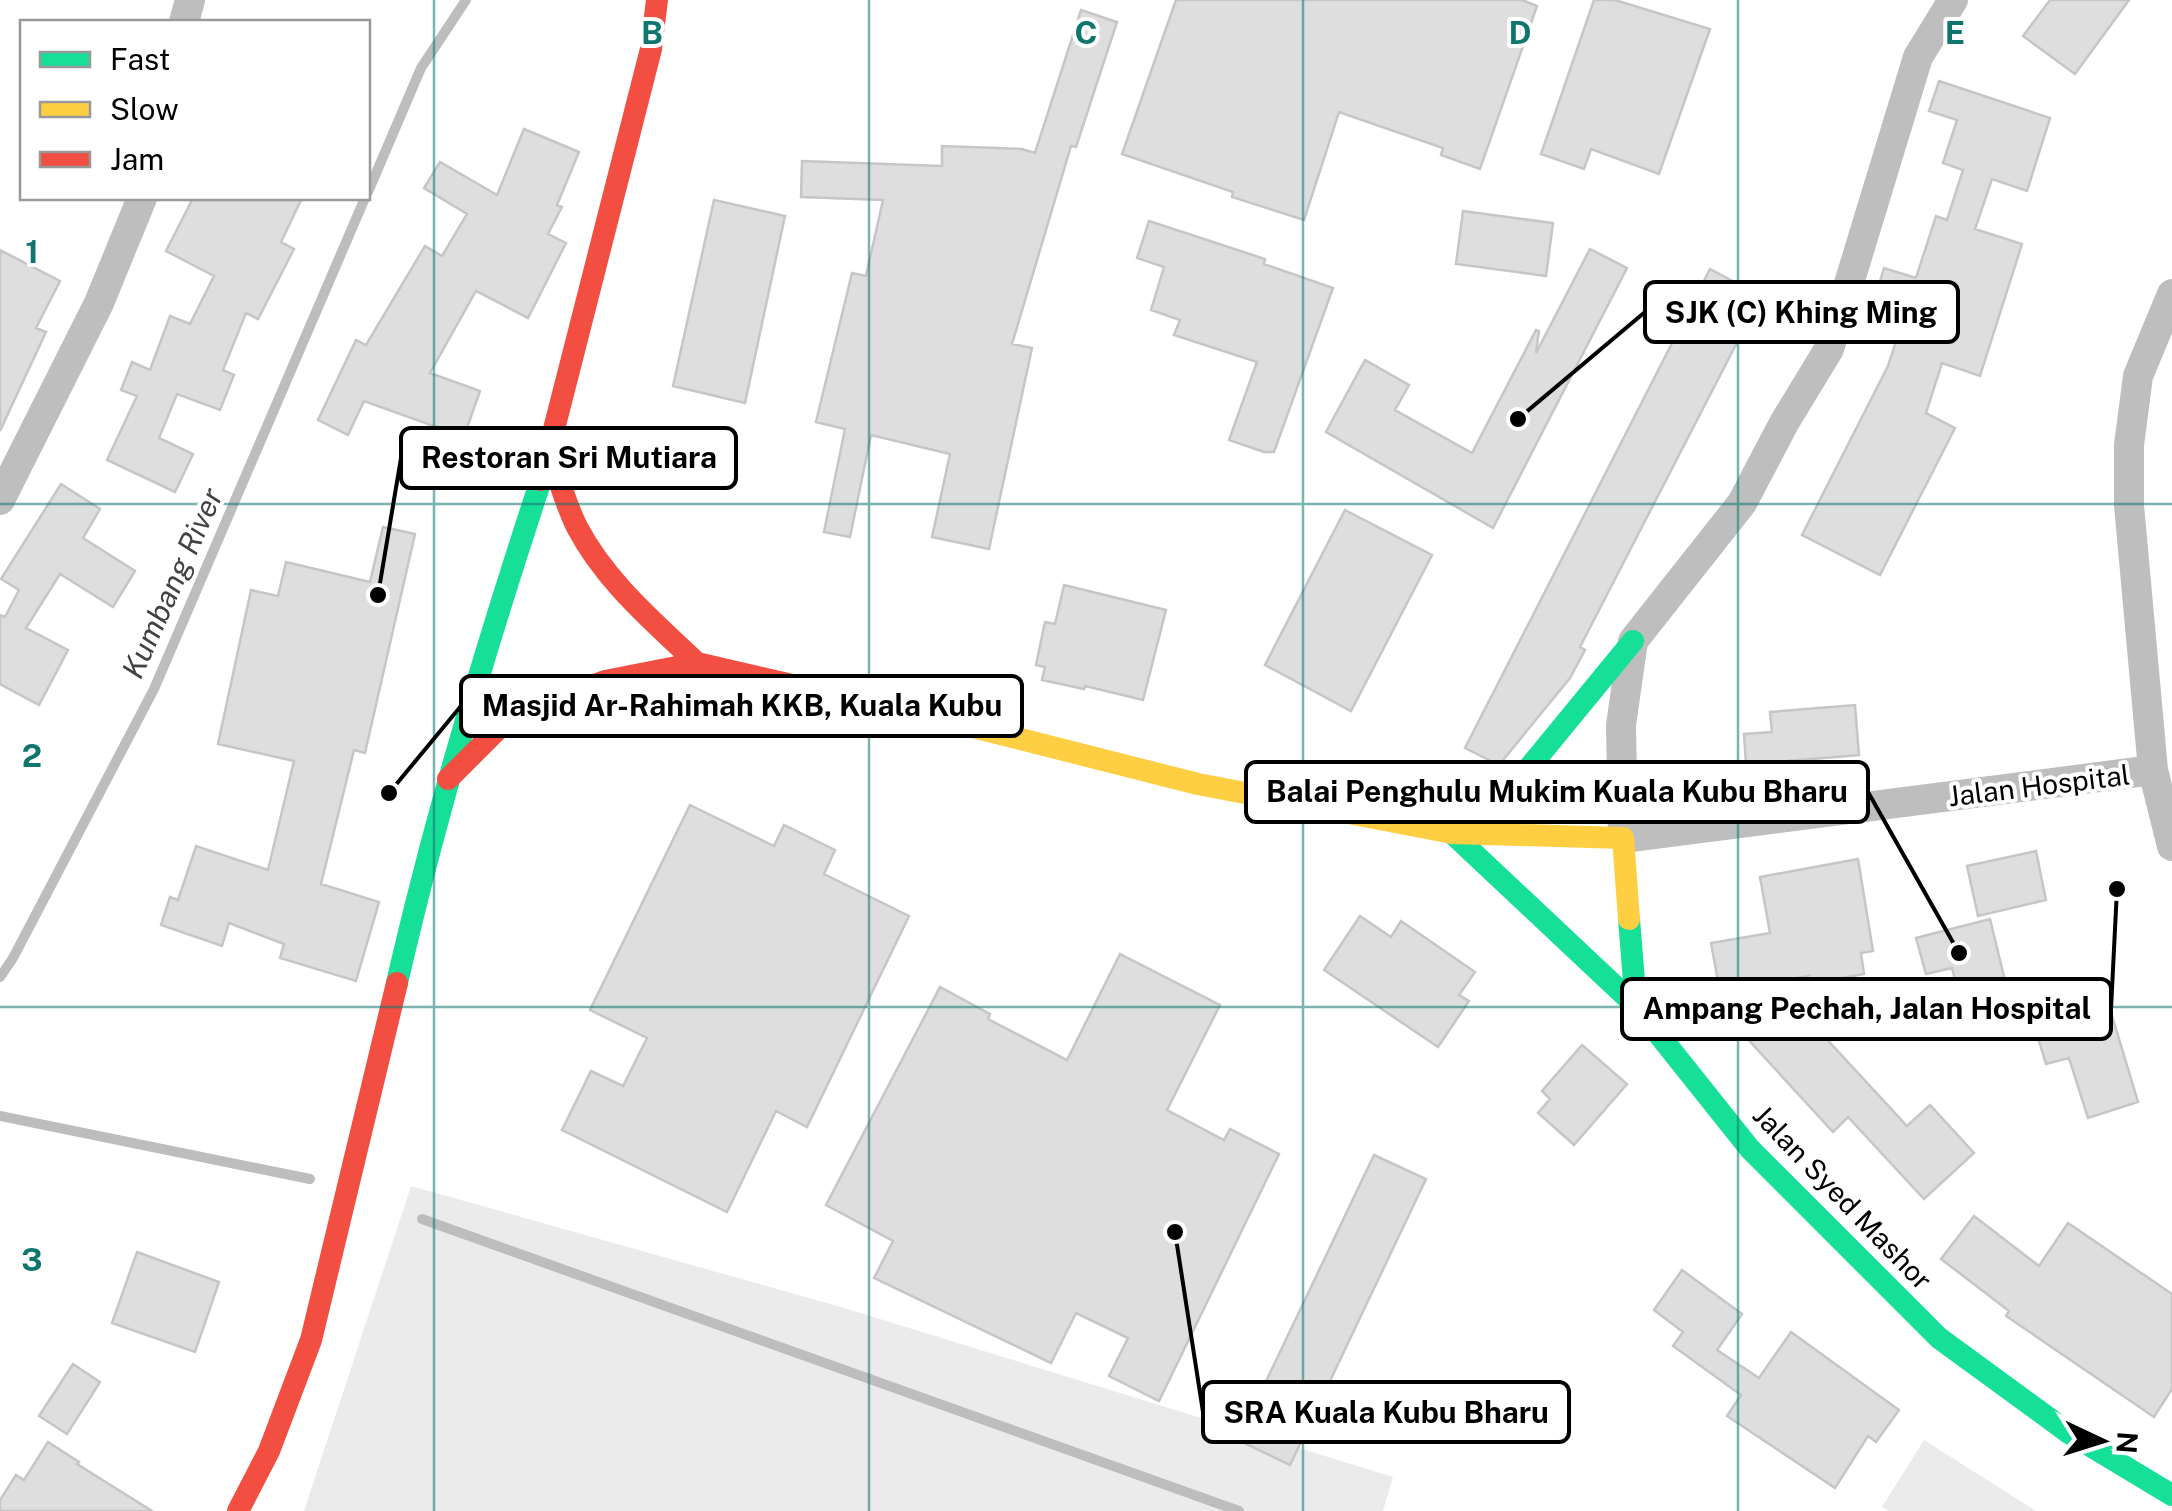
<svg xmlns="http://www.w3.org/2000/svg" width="2172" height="1511" viewBox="0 0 2172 1511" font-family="'Public Sans',sans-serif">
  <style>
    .green { fill: #ebebeb }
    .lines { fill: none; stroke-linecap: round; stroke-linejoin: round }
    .stream { stroke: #bdbdbd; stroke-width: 10 }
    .building { fill: #dedede; stroke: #c6c6c6; stroke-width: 2.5 }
    .street { stroke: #bebebe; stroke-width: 30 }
    .fast { stroke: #16e098; stroke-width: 22 }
    .slow { stroke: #ffcf43; stroke-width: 22 }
    .jam { stroke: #f24e42; stroke-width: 22 }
    .grid { fill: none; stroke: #0f766e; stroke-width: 2.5; stroke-opacity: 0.55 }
    .labels { text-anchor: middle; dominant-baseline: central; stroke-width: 8; stroke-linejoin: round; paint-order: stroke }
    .street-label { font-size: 28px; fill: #000; stroke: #fff }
    .water-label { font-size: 30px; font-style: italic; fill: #424242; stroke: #fff }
    .grid-label { font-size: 32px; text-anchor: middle; font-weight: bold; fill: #0f766e; stroke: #fff; stroke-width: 8; stroke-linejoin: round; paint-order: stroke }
    .leader { fill: none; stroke: #000; stroke-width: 4 }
    .callout-dot { fill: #000; stroke: #fff; stroke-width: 4 }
    .callout { fill: #fff; stroke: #000; stroke-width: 4 }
    .callout-label { font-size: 30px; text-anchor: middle; font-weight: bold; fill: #000 }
  </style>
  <rect width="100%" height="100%" fill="#fff"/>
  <path class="green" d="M 411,1186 L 841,1307 L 1393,1477 L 1383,1511 L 304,1511 Z
    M 1924,1440 L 2036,1511 L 1889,1511 L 1882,1507 Z"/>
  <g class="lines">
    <path class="stream" d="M 368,192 L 421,68 L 466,0
      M 0,977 L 13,958 L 154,689 L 365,198
      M 0,1116 L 310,1179
      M 422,1219 L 1239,1511"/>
  </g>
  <path class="building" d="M 1176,0 L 1522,0 L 1537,6 L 1480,169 L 1441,155 L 1443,148 L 1339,112 L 1304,220 L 1232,197 L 1233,192 L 1122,154 Z
    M 1594,0 L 1615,0 L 1710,29 L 1659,174 L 1591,149 L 1584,169 L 1541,154 Z
    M 2050,0 L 2129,0 L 2075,74 L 2023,36 Z
    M 1081,10 L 1117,22 L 1076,147 L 1071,146 L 1012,344 L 1032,348 L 989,549 L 932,537 L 950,454 L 871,435 L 850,537 L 824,532 L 845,429 L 816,422 L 852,273 L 866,276 L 883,200 L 801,197 L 802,161 L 942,166 L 942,146 L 1022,149 L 1035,153 Z
    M 1939,81 L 2050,118 L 2027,191 L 1992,179 L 1975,229 L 2022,244 L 1980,376 L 1942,363 L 1926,413 L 1955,428 L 1880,575 L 1802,535 L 1888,366 L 1908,305 L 1876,295 L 1884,268 L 1916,278 L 1936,216 L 1947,220 L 1963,170 L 1943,163 L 1957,120 L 1929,111 Z
    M 524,129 L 579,152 L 557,205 L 562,207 L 548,234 L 566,243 L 528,318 L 476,291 L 430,373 L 480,391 L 464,437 L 364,401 L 348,435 L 318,420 L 356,340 L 366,345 L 425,246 L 442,256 L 467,214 L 424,188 L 440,162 L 497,195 Z
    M 193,198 L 302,198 L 281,242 L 294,249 L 258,319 L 246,313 L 223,370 L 234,375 L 220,410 L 177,394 L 159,438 L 193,454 L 175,492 L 107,460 L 137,396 L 121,390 L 132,362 L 150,370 L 170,316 L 190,324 L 214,276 L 166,251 Z
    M 714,200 L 785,216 L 745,403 L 673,386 Z
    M 1463,211 L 1553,223 L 1546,276 L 1456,264 Z
    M 1149,221 L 1265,259 L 1264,264 L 1333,288 L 1274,452 L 1264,452 L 1229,440 L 1257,362 L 1174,335 L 1180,320 L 1151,310 L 1164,267 L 1137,258 Z
    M 1590,249 L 1627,268 L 1493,528 L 1326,432 L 1365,360 L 1409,385 L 1395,410 L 1472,453 L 1536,330 L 1539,331 L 1536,353 Z
    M 0,250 L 60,281 L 36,328 L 46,332 L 0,431 Z
    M 1710,269 L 1761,296 L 1580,647 L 1585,650 L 1570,678 L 1499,765 L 1465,748 Z
    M 61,484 L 100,509 L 83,538 L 135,571 L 113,607 L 60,574 L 26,628 L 68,650 L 39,705 L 0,684 L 0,615 L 5,617 L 19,590 L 1,579 Z
    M 1345,510 L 1432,555 L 1351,711 L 1265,665 Z
    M 383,527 L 415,534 L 365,753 L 354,750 L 321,884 L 379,902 L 356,981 L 280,958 L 284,944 L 229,923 L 222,946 L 161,925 L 170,897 L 178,900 L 196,846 L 268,870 L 294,761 L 218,744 L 251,590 L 278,596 L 286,562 L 370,582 Z
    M 1064,585 L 1166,610 L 1143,700 L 1085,686 L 1084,689 L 1042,680 L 1045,667 L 1036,665 L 1045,622 L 1055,624 Z
    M 1855,705 L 1859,755 L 1788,761 L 1790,780 L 1762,782 L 1761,763 L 1746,764 L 1744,734 L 1772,732 L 1770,712 Z
    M 690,805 L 774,846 L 784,825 L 835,850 L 824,874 L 909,916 L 807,1127 L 776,1111 L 727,1212 L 562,1130 L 591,1071 L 623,1086 L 647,1038 L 590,1010 Z
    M 2036,851 L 2046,900 L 1978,916 L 1967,866 Z
    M 1858,859 L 1873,951 L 1861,953 L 1864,974 L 1797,986 L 1808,976 L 1720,992 L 1711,943 L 1770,933 L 1760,877 Z
    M 1360,916 L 1391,937 L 1401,921 L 1475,972 L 1459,995 L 1469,1001 L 1438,1047 L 1324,970 Z
    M 1990,919 L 2008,993 L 1961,1004 L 1952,968 L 1926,974 L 1916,938 Z
    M 1120,954 L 1220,1005 L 1167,1110 L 1224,1140 L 1230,1129 L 1279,1154 L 1159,1401 L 1109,1376 L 1128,1338 L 1076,1313 L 1051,1363 L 874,1278 L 893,1241 L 826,1205 L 940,987 L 990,1014 L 988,1019 L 1067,1060 Z
    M 1787,996 L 1907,1126 L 1930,1105 L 1974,1153 L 1924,1199 L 1848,1117 L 1833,1132 L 1744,1035 Z
    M 2110,1009 L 2138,1102 L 2088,1118 L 2069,1058 L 2046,1064 L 2036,1031 Z
    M 1582,1045 L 1627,1084 L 1574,1145 L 1538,1113 L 1550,1099 L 1542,1091 Z
    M 1374,1155 L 1426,1179 L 1290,1465 L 1238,1440 Z
    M 1974,1216 L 2039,1266 L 2068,1223 L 2172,1294 L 2172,1389 L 2154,1417 L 2006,1316 L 2009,1311 L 1941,1259 Z
    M 137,1252 L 219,1282 L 195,1352 L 112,1323 Z
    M 1682,1270 L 1742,1314 L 1717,1350 L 1759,1378 L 1791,1332 L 1899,1410 L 1876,1442 L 1868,1436 L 1835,1488 L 1727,1416 L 1741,1395 L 1673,1346 L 1683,1332 L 1654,1310 Z
    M 73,1364 L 100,1382 L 67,1434 L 39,1416 Z
    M 48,1442 L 79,1462 L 77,1464 L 152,1511 L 0,1511 L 0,1500 L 16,1475 L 24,1480 Z"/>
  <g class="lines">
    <path class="street" d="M 1953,0 L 1918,57 L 1829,349 L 1784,423 L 1742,503 L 1633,641 L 1621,725 L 1623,838 L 2153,770
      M 184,22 L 190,0
      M 2172,294 L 2138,376 L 2129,445 L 2129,505 L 2153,770 L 2172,846
      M 0,500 L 99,303 L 142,198"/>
    <path class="fast" d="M 1452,833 L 1636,1006
      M 1473,836 L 1633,641
      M 1629,919 L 1636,1006 L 1750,1149 L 1939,1338 L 2069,1433 L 2172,1495
      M 397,983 C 436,813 486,646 541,480"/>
    <path class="slow" d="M 949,721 L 1198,784 L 1452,833 L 1623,838 L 1629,919"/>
    <path class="jam" d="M 550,452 C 558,477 565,503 577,527 C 605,581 654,622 697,663
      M 541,480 L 651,49 L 657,0
      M 448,779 L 502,725 L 530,708 L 605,681 L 697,663 L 949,721
      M 238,1511 L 269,1451 L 311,1340 L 397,983"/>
  </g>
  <path class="grid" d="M 434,0 L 434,1511M 869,0 L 869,1511M 1303,0 L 1303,1511M 1738,0 L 1738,1511M 0,504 L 2172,504M 0,1007 L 2172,1007"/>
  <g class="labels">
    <g class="street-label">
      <text transform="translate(2039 785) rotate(-7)">Jalan Hospital</text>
      <text transform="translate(1843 1197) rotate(46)">Jalan Syed Mashor</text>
    </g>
    <g class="water-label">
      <text transform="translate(172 583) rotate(-66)">Kumbang River</text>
    </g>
  </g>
  <g class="grid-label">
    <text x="652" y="44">B</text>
    <text x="1086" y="44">C</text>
    <text x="1520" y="44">D</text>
    <text x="1955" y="44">E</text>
    <text x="32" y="263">1</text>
    <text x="32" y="767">2</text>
    <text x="32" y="1271">3</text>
  </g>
  <path class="leader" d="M1518 419L1645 312M378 595L401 458M389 793L461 706M1959 953L1868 792M2117 889L2111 1009M1175 1232L1203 1412"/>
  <g class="callout-dot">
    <circle cx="1518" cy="419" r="10"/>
    <circle cx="378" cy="595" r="10"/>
    <circle cx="389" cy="793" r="10"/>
    <circle cx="1959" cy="953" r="10"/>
    <circle cx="2117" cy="889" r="10"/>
    <circle cx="1175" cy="1232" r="10"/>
  </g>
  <g class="callout">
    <rect x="1645" y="282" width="313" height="60" rx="10"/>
    <rect x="401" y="428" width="335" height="60" rx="10"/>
    <rect x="461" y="676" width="561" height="60" rx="10"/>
    <rect x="1246" y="762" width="622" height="60" rx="10"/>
    <rect x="1622" y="979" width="489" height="60" rx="10"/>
    <rect x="1203" y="1382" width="366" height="60" rx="10"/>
  </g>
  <g class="callout-label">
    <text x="1801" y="323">SJK (C) Khing Ming</text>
    <text x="569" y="468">Restoran Sri Mutiara</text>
    <text x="742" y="716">Masjid Ar-Rahimah KKB, Kuala Kubu</text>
    <text x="1557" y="802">Balai Penghulu Mukim Kuala Kubu Bharu</text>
    <text x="1867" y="1019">Ampang Pechah, Jalan Hospital</text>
    <text x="1386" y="1423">SRA Kuala Kubu Bharu</text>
  </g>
  <rect x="20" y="20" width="350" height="180" fill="#ffffff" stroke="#999999" stroke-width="2.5"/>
  <rect x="40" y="52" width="50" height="15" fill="#16e098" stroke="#999999" stroke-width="2.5"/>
  <text x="110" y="70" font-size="30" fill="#000000">Fast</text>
  <rect x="40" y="102" width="50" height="15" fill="#ffcf43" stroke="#999999" stroke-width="2.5"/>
  <text x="110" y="120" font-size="30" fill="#000000">Slow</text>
  <rect x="40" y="152" width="50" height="15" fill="#f24e42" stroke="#999999" stroke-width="2.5"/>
  <text x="110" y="170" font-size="30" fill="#000000">Jam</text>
  <g transform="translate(2102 1441) rotate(94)" stroke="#ffffff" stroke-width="8" paint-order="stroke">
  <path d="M0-8L18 38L0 25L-18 38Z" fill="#000000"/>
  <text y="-15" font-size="28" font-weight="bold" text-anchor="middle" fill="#000000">N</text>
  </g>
</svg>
